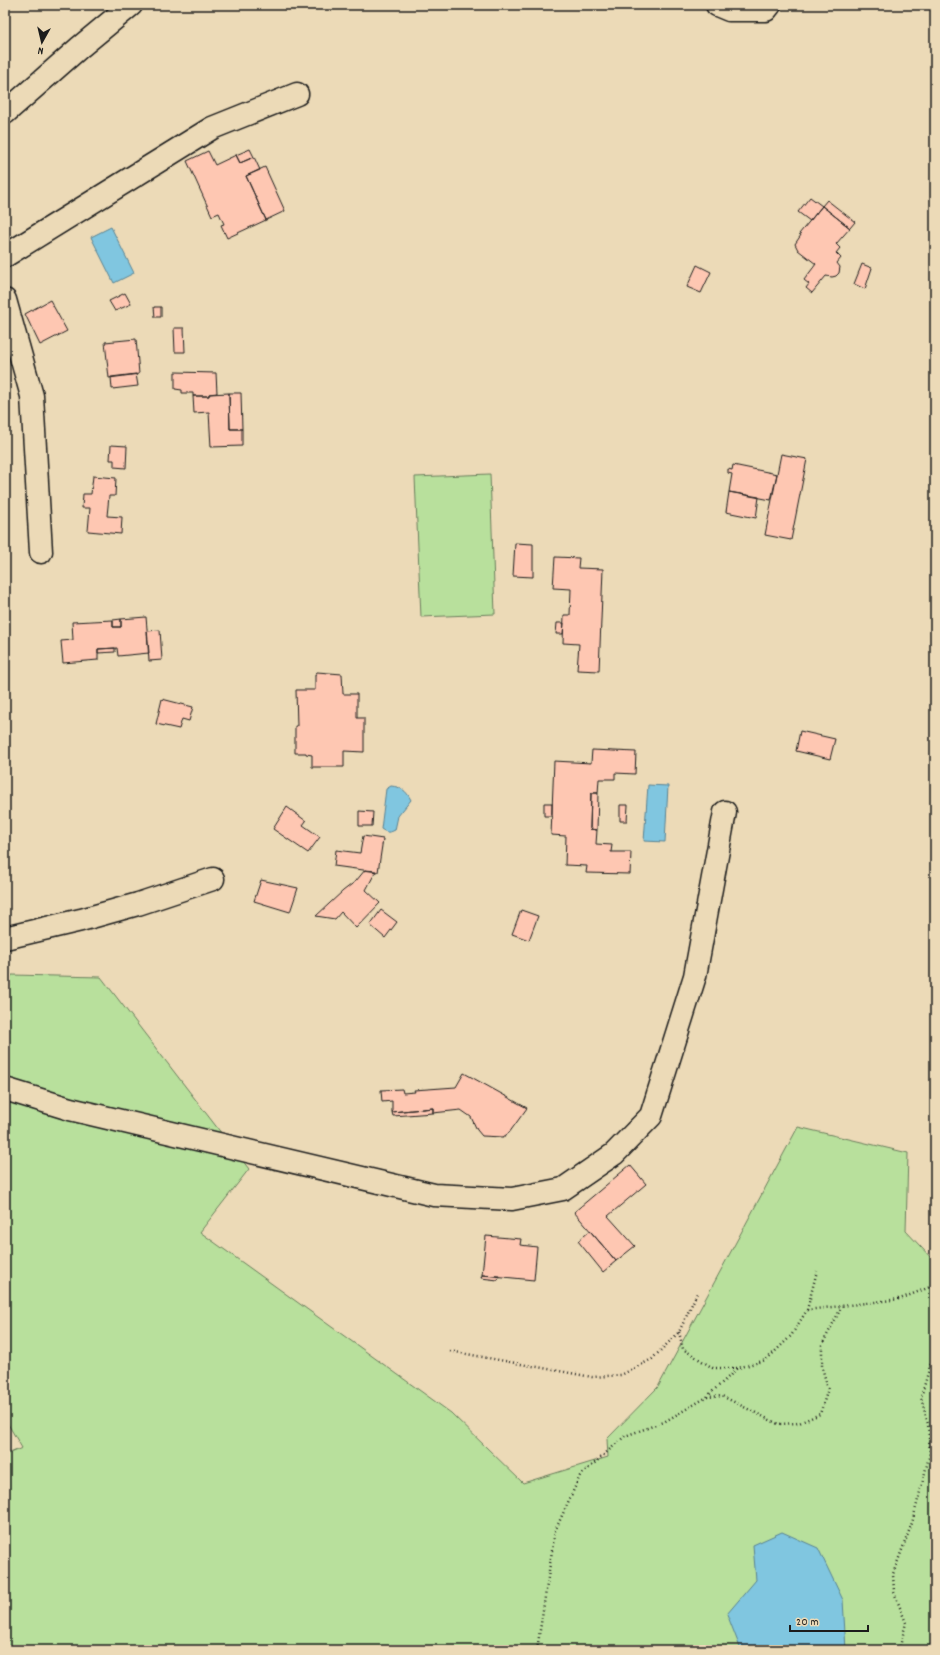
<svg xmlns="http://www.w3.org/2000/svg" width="940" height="1655" viewBox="0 0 940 1655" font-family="Dekko,sans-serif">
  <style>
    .green { fill: #b8e09c; stroke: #6a7e5c }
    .water { fill: #80c6e0; stroke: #588292 }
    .building { fill: #fec7b2; stroke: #1c1c1c }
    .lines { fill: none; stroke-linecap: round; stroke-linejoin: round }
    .minor-casing { stroke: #1c1c1c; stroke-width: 25 }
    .path { stroke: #1c1c1c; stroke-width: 2.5; stroke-dasharray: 1 3; stroke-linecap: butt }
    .minor { stroke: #ecdab7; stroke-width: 22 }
  </style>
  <rect width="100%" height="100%" fill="#ecdab7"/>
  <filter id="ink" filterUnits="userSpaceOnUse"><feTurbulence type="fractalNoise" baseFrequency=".025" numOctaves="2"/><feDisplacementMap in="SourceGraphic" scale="8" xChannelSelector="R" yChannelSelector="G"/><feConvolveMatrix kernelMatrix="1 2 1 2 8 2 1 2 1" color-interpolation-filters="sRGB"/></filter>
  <g filter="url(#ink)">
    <path class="green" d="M 490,474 L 495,614 L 421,617 L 415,477 Z
      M 12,975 L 101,977 L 249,1169 L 200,1232 L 451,1413 L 523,1483 L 608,1457 L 607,1439 L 658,1387 L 798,1127 L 908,1153 L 906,1231 L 935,1262 L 935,1650 L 5,1650 L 5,1455 L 22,1448 L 5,1419 L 5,985 Z"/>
    <path class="water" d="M 111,227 L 134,273 L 114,283 L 91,237 Z
      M 648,785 L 668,786 L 665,842 L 644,841 Z
      M 391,786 C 401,787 406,790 411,800 L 398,816 L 395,830 C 389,833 387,833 381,829 L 386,789 Z
      M 782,1532 L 818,1548 L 843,1600 L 846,1650 L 741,1650 L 727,1614 L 756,1580 L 753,1545 Z"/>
    <path class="building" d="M 250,149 L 254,157 L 240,163 L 236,155 Z
      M 208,151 L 215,165 L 236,155 L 240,163 L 254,157 L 260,170 L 246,176 L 266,220 L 227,238 L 221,225 L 224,224 L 219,213 L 212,216 L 187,161 Z
      M 265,167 L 285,211 L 266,220 L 246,176 Z
      M 810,197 L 822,206 L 810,221 L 798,212 Z
      M 827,200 L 855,222 L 850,228 L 822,206 Z
      M 822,206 L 850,228 L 836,244 L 840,248 L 836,253 L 841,258 L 837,263 L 840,267 L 839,273 L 836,276 L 832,277 L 826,276 L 812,293 L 806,288 L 809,284 L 804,280 L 816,264 L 798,250 L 795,244 L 801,235 L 799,234 Z
      M 5,234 L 11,245 L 5,248 Z
      M 862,264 L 872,268 L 865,289 L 854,284 Z
      M 697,265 L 711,272 L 701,293 L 687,287 Z
      M 125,293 L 131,304 L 115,311 L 109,301 Z
      M 50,300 L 67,331 L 40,345 L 25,314 Z
      M 154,307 L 161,307 L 161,317 L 155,317 Z
      M 174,328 L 184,328 L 185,352 L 175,352 Z
      M 136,339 L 139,374 L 109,378 L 105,342 Z
      M 175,372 L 216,373 L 217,393 L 209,394 L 209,396 L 193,396 L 193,393 L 182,393 L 182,390 L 175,389 Z
      M 136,374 L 138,386 L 112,389 L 111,377 Z
      M 229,393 L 230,429 L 242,429 L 242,446 L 211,447 L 209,412 L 194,413 L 193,396 L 209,396 L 209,394 Z
      M 229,393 L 241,393 L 242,429 L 230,429 Z
      M 111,445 L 127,446 L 126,468 L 114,467 L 114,460 L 110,460 Z
      M 781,454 L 807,459 L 791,540 L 765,535 Z
      M 733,465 L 777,474 L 771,500 L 729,492 L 732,474 L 728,473 L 728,469 L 732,470 Z
      M 93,476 L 116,478 L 115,496 L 109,496 L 107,516 L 122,517 L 121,534 L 88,531 L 90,508 L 82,508 L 83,494 L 91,494 Z
      M 729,492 L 759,497 L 756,518 L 726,512 Z
      M 515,543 L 533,544 L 533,577 L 513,576 Z
      M 555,557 L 579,558 L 578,568 L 603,569 L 599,671 L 577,670 L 579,644 L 563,643 L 564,615 L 570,615 L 571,589 L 553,588 Z
      M 146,617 L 149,653 L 118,656 L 117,648 L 98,649 L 98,660 L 63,663 L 61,641 L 73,640 L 72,622 L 113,620 L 113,627 L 121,627 L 121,619 Z
      M 121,619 L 121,627 L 113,627 L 113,620 Z
      M 557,623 L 564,623 L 563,634 L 556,634 Z
      M 160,630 L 162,660 L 149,661 L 147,631 Z
      M 115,648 L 115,652 L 98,653 L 98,649 Z
      M 317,672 L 342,674 L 343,694 L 357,694 L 357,718 L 364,718 L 364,752 L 344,751 L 344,767 L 312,767 L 312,755 L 306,754 L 306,753 L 295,753 L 295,726 L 297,726 L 296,690 L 315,690 L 315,675 Z
      M 162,699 L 193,707 L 189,721 L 182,719 L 179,729 L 156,724 Z
      M 800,731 L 835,739 L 830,759 L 796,751 Z
      M 592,750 L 636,752 L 635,774 L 615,773 L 615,779 L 599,779 L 598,793 L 591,793 L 590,829 L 597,830 L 596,844 L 612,845 L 611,852 L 631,852 L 630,874 L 586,873 L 587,866 L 565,865 L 566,836 L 551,835 L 554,761 L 591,763 Z
      M 591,793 L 598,793 L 597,830 L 590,829 Z
      M 544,803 L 552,803 L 552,816 L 544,816 Z
      M 620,805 L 628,805 L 627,821 L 620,821 Z
      M 287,807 L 306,821 L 303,825 L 320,837 L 308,853 L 273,829 Z
      M 359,811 L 373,812 L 372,826 L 359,826 Z
      M 363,836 L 383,839 L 378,872 L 334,866 L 336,850 L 360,853 Z
      M 365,870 L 376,871 L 366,890 L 380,903 L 356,928 L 341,912 L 335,919 L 316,916 L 343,891 L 356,881 Z
      M 261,880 L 298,888 L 290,912 L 254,901 Z
      M 381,910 L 397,922 L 385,938 L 370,925 Z
      M 521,910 L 538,916 L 529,940 L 512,934 Z
      M 464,1073 L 527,1108 L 509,1133 L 503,1137 L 482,1136 L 477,1130 L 471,1117 L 461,1110 L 433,1113 L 433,1108 L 392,1112 L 392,1101 L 382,1102 L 381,1090 L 402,1089 L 403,1093 L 415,1092 L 414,1090 L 456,1087 Z
      M 433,1108 L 433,1113 L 393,1116 L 392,1112 Z
      M 630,1165 L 646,1184 L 608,1216 L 635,1246 L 616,1261 L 574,1212 Z
      M 590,1231 L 616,1261 L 603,1272 L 578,1241 Z
      M 486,1236 L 521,1239 L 520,1245 L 537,1247 L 534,1280 L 482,1275 Z
      M 482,1275 L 499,1276 L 498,1280 L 481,1278 Z"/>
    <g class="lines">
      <defs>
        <path id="minor" d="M 717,5 L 729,10 L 766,10 L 770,5
          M 5,113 L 79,48 L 131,5
          M 5,256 L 212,128 L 297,94
          M 5,300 L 32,396 L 41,552
          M 5,938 L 81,920 L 138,904 L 213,879
          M 5,1089 L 70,1109 L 434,1195 L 512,1199 L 563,1189 L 614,1154 L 651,1116 L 695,976 L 725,812"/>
      </defs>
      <use href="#minor" class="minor-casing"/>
      <path class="path" d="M 930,1287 L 935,1293
        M 807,1310 L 817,1271
        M 679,1332 L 683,1349 L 713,1368 L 738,1368 L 766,1360 L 791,1336 L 807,1310 L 900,1299 L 930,1287 L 935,1283
        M 450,1351 L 592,1377 L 621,1375 L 652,1359 L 679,1332 L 698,1291
        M 707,1397 C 716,1387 728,1379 737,1368
        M 537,1650 L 555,1531 L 580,1476 L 625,1436 L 664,1422 L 707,1397 L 722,1396 L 778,1424 L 799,1423 L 820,1414 L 828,1389 L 822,1367 L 822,1345 L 842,1306
        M 899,1650 L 906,1623 L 894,1592 L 893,1574 L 912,1523 L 930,1453 L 928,1424 L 921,1397 L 930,1366 L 935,1356"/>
      <use href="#minor" class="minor"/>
    </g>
  </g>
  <rect width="940" height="1655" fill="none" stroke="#ecdab7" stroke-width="20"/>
  <rect x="10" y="10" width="920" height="1635" fill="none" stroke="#1c1c1c" stroke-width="1.5" filter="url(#ink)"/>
  <g transform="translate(42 42) rotate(188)" stroke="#ecdab7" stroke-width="3" paint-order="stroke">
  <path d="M0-3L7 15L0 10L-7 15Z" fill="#1c1c1c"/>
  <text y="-6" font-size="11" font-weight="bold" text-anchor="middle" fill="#1c1c1c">N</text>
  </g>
  <path d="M790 1625v6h78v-6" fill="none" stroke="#1c1c1c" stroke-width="2"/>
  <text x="796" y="1625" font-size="12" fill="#1c1c1c" stroke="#ecdab7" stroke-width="3" paint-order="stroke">20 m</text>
</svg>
